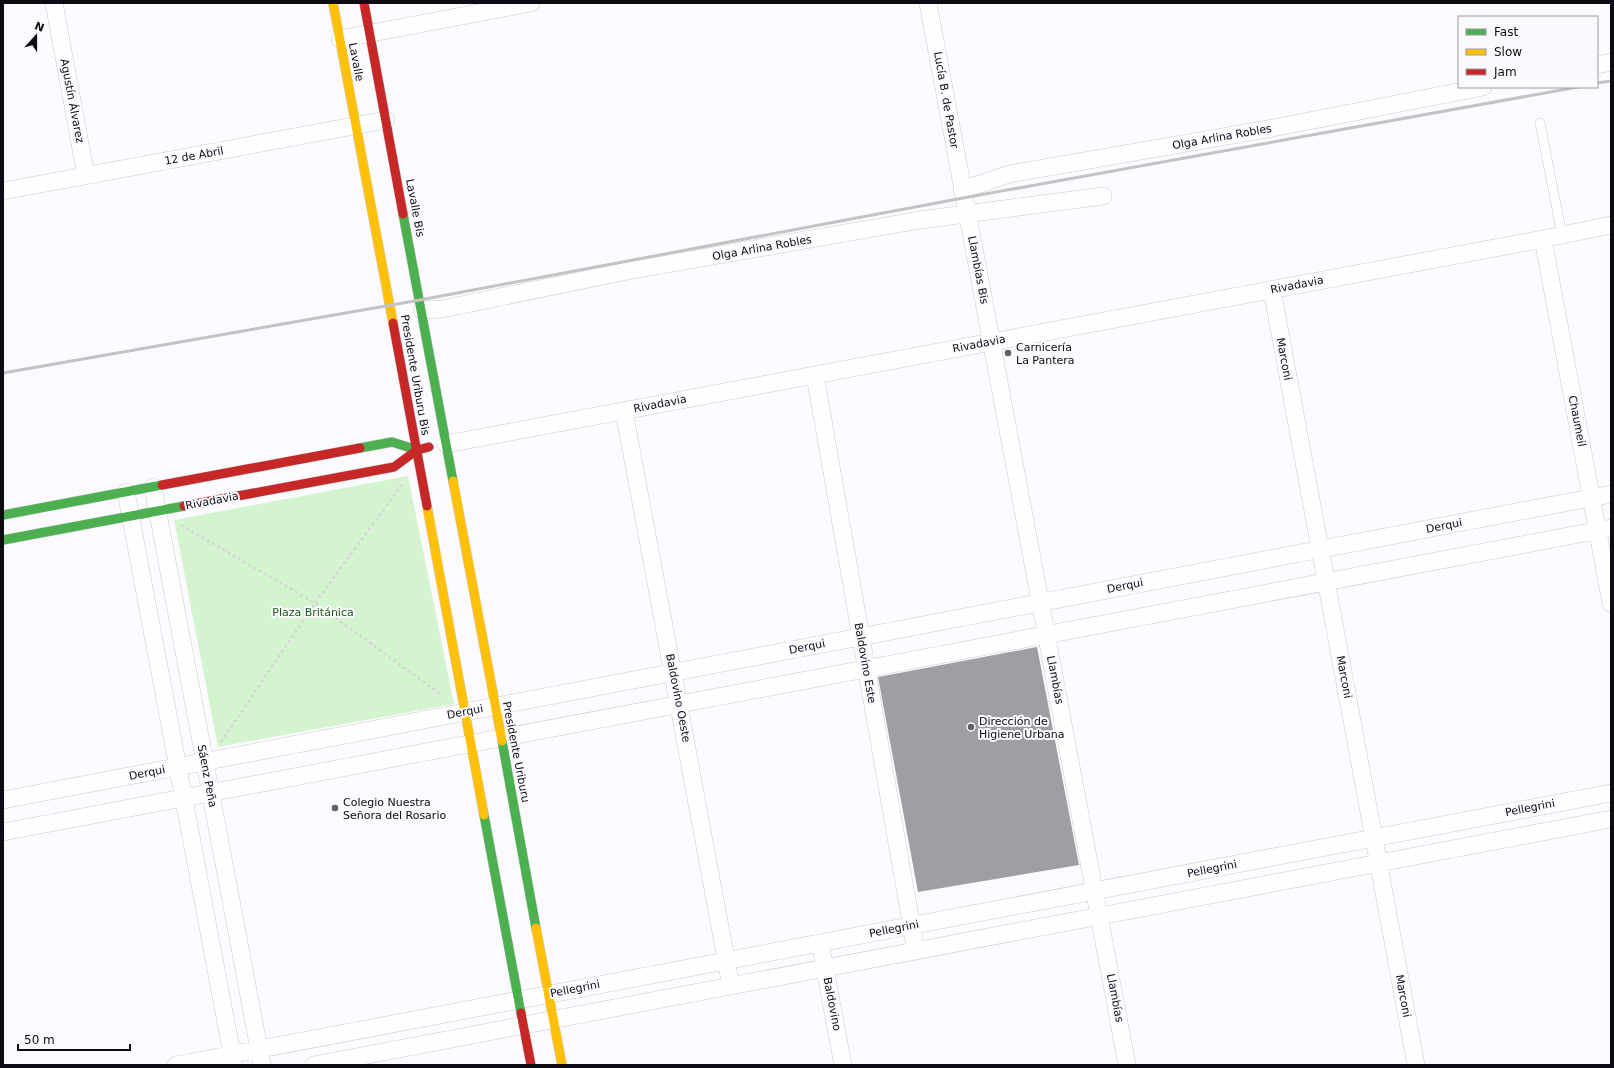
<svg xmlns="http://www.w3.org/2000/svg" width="1614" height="1068" viewBox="0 0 1614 1068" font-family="'DejaVu Sans',sans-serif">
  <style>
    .green { fill: #d4f4cf }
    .building { fill: #a09ea5 }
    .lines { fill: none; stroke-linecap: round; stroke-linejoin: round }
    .lane-casing { stroke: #cccad1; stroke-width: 10 }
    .street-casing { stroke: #cccad1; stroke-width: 18 }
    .fast-casing { stroke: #cccad1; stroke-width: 10 }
    .slow-casing { stroke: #cccad1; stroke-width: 10 }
    .jam-casing { stroke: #cccad1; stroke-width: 10 }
    .path { stroke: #d6d5d7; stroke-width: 2.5; stroke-dasharray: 3 3; stroke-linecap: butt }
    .lane { stroke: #fefeff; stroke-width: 9 }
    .street { stroke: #fefeff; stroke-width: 17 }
    .fast { stroke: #4caf50; stroke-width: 9 }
    .slow { stroke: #ffc107; stroke-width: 9 }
    .jam { stroke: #c62828; stroke-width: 9 }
    .rail { stroke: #c3c3c4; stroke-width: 3 }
    .poi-dot { fill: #615f67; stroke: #faf9ff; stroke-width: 1.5 }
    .labels { text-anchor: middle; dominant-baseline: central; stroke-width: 4; stroke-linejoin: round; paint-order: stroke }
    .street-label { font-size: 11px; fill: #0e0b15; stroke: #faf9ff }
    .poi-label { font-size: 11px; fill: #0e0b15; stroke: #faf9ff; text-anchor: start }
    .park-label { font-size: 11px; fill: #1e5911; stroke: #faf9ff }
  </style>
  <rect width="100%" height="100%" fill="#fbfafe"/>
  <path class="green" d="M 408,476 L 454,704 L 218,747 L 174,520 Z"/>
  <path class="building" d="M 1037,647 L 1079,865 L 918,892 L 878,677 Z"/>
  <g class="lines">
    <defs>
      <path id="lane" d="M 1540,123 L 1562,235"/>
      <path id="street" d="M 54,3 L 86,176
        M 928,3 L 1127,1065
        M 340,39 L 531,3
        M 1597,65 L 1611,62
        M 962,190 L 1009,174 L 1273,128 L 1483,87
        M 3,191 L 386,120
        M 1543,239 L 1611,603
        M 1272,290 L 1416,1065
        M 422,310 L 442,309 L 627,271 L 920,220 L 1103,196
        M 815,375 L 916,951
        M 624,411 L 731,986
        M 446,444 L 1543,239 L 1611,225
        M 153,487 L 262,1065
        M 126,492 L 234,1065
        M 3,800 L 1611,494
        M 3,832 L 1611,528
        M 820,943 L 843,1065
        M 176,1065 L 1611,793
        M 314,1065 L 1611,819"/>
      <path id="fast" d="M 403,214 L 453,481
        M 360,448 L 392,442 L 417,450
        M 3,515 L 162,485
        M 3,540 L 184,506
        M 502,741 L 536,928
        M 484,815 L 521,1013"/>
      <path id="slow" d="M 333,3 L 393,323
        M 453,481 L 502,741
        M 427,506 L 484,815
        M 536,928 L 562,1065"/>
      <path id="jam" d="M 364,3 L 403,214
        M 393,323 L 427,506
        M 162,485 L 360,448
        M 184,506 L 394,467 L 417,450 L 429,447
        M 521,1013 L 531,1065"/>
    </defs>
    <use href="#lane" class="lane-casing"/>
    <use href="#street" class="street-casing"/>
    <use href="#fast" class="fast-casing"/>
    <use href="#slow" class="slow-casing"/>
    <use href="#jam" class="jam-casing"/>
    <path class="path" d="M 181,525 L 315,603 L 443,696
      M 221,742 L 315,603 L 403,483"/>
    <use href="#lane" class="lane"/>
    <use href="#street" class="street"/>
    <use href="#fast" class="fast"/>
    <use href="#slow" class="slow"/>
    <use href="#jam" class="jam"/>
    <path class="rail" d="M 1597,83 L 1611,81
      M 3,373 L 420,300 L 963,198 L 1578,87"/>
  </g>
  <g class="poi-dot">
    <circle cx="1008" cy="353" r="4"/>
    <circle cx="971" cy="727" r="4"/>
    <circle cx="335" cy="808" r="4"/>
  </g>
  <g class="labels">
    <g class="street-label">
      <text transform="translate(356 62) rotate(79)">Lavalle</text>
      <text transform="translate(946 100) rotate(80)">Lucía B. de Pastor</text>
      <text transform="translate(72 101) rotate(79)">Agustín Álvarez</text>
      <text transform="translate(1222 137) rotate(-10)">Olga Arlina Robles</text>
      <text transform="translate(194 156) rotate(-10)">12 de Abril</text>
      <text transform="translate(415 208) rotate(79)">Lavalle Bis</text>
      <text transform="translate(762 248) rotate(-10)">Olga Arlina Robles</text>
      <text transform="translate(978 270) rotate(79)">Llambías Bis</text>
      <text transform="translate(1297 285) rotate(-11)">Rivadavia</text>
      <text transform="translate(979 344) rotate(-11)">Rivadavia</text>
      <text transform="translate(1284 359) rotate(79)">Marconi</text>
      <text transform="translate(415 375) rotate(80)">Presidente Uriburu Bis</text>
      <text transform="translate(660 404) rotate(-11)">Rivadavia</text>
      <text transform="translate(1577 421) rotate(79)">Chaumeil</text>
      <text transform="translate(212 501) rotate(-11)">Rivadavia</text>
      <text transform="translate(1444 526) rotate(-11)">Derqui</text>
      <text transform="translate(1125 586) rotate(-11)">Derqui</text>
      <text transform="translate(807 647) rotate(-11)">Derqui</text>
      <text transform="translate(865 663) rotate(80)">Baldovino Este</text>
      <text transform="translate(1344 677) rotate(79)">Marconi</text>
      <text transform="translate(1055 680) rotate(79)">Llambías</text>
      <text transform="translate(678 698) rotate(79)">Baldovino Oeste</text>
      <text transform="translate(465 712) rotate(-11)">Derqui</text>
      <text transform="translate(516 752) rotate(79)">Presidente Uriburu</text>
      <text transform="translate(147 773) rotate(-11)">Derqui</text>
      <text transform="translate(207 776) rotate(79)">Sáenz Peña</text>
      <text transform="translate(1530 808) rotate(-11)">Pellegrini</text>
      <text transform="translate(1212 869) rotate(-11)">Pellegrini</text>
      <text transform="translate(894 929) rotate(-11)">Pellegrini</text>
      <text transform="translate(575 989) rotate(-11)">Pellegrini</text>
      <text transform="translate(1403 996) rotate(79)">Marconi</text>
      <text transform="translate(1115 998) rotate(79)">Llambías</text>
      <text transform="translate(832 1004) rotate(79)">Baldovino</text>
    </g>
    <g class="poi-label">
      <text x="1016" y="347">Carnicería<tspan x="1016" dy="13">La Pantera</tspan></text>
      <text x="979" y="721">Dirección de<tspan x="979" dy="13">Higiene Urbana</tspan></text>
      <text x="343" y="802">Colegio Nuestra<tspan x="343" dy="13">Señora del Rosario</tspan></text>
    </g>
    <g class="park-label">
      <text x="313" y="612">Plaza Británica</text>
    </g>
  </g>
  <rect width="1614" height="1068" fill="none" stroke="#0e0b15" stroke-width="8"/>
  <rect x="1458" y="16" width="140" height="72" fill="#faf9ff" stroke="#9c9aa1"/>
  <rect x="1466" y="29" width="20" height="6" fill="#4caf50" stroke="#9c9aa1"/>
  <text x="1494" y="36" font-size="12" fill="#0e0b15">Fast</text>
  <rect x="1466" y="49" width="20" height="6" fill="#ffc107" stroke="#9c9aa1"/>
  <text x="1494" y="56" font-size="12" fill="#0e0b15">Slow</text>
  <rect x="1466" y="69" width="20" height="6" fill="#c62828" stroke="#9c9aa1"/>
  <text x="1494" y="76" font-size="12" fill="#0e0b15">Jam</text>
  <g transform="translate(36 36) rotate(21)" stroke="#faf9ff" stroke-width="3" paint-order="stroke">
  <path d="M0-3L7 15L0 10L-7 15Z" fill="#0e0b15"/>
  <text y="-6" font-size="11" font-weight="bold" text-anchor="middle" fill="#0e0b15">N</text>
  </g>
  <path d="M18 1044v6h112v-6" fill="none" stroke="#0e0b15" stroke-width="2"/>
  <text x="24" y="1044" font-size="12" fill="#0e0b15" stroke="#faf9ff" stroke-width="3" paint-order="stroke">50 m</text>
</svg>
